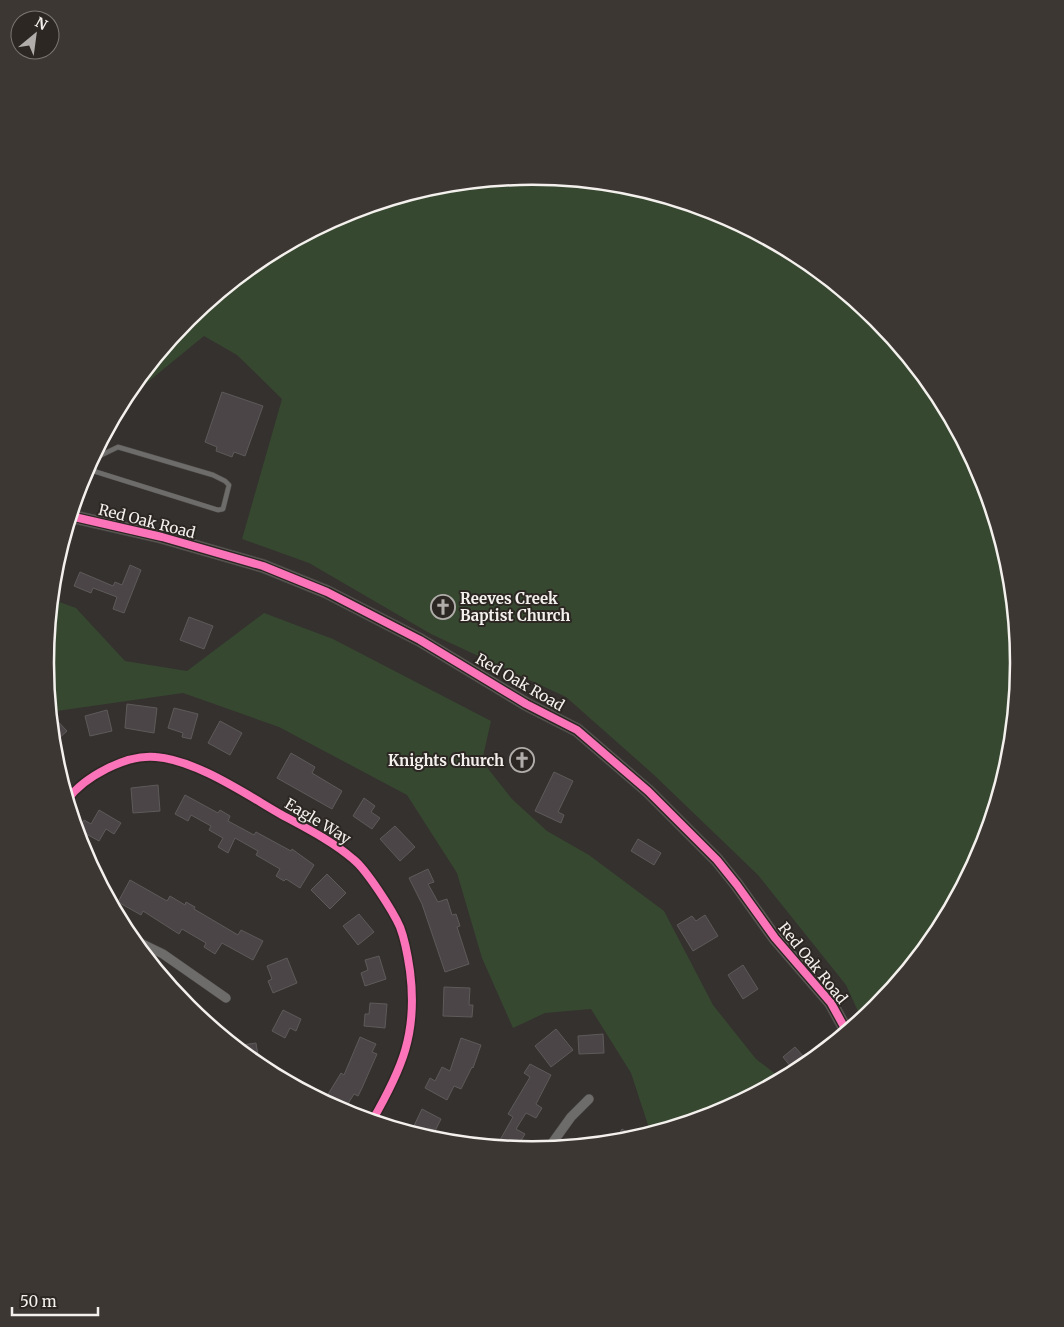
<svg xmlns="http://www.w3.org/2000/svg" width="1064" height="1327" viewBox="0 0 1064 1327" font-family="Merriweather,serif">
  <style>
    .green { fill: #374830 }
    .building { fill: #4c4548; stroke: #5d5a5a }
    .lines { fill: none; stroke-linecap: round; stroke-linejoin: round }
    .lane-casing { stroke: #4f4d4b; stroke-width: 5.5 }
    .street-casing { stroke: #4f4d4b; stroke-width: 10 }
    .secondary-casing { stroke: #4f4d4b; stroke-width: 14 }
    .lane { stroke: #6e6c6a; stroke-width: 4.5 }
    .street { stroke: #6e6c6a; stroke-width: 9 }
    .secondary { stroke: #6a6662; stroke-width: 12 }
    .cycleway-casing { stroke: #2c2723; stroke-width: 11 }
    .cycleway { stroke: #fb73b8; stroke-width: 8 }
    .labels { text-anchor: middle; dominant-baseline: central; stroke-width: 4; stroke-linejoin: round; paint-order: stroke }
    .street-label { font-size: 15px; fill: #f4f0ed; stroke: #2c2723 }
    .poi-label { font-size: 15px; font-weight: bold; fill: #f4f0ed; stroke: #2c2723; text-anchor: start }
    .rim { fill: none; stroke: #f4f0ed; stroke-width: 2.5 }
  </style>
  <rect width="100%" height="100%" fill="#34312e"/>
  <path class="green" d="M 532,177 L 627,186 L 719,214 L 803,259 L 877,319 L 887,332 L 937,393 L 982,477 L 1010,569 L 1019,664 L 1010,759 L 982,850 L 937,934 L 876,1008 L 862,1020 L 846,985 L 758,875 L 653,774 L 566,697 L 431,634 L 309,563 L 242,539 L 282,399 L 237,355 L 204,336 L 122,403 L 127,393 L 188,319 L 262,258 L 346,213 L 437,186 Z
    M 51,599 L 76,608 L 125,661 L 187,671 L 264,613 L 333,639 L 491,721 L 482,761 L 512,799 L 547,831 L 589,855 L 664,911 L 713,1005 L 756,1059 L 782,1079 L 718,1114 L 647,1135 L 649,1128 L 631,1073 L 591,1009 L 545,1013 L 513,1028 L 482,958 L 457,873 L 407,795 L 279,727 L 183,693 L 50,712 L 45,663 Z"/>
  <path class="building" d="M 222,392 L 263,406 L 245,456 L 234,452 L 232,457 L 216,451 L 217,447 L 205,442 Z
    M 130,565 L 141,570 L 124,613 L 113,609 L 117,597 L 93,588 L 91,593 L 74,586 L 80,572 L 113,586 L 115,582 L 122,585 Z
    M 189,617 L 213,626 L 204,649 L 180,640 Z
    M 127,704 L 157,708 L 154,733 L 125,728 Z
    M 174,708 L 198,714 L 191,739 L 182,737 L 183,733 L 168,728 Z
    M 107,710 L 112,731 L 90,736 L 85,716 Z
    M 50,713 L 67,731 L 53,744 Z
    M 220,721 L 242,733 L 230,755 L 208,743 Z
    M 291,753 L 315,767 L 312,773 L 342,791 L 332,809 L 277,778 Z
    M 554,772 L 573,781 L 558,812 L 564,815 L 561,823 L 535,811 Z
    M 158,785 L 160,811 L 133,813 L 131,788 Z
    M 185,795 L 218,813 L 220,810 L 230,816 L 228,821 L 254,835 L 256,832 L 291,851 L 292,849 L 314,865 L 300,888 L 286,879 L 284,881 L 276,876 L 280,869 L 256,855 L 258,851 L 235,838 L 228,853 L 218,847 L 223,838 L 209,830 L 211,826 L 191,815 L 188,821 L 175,814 Z
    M 364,798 L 375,806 L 371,812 L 380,818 L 372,829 L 353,816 Z
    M 99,810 L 121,823 L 114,834 L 106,829 L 99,841 L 79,830 L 84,820 L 91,824 Z
    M 395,826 L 415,847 L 400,861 L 380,839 Z
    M 638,839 L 661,853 L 654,865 L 631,851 Z
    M 428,869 L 434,882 L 428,884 L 438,902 L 447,899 L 452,915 L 456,914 L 460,926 L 457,927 L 469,964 L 445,972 L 422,904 L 409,878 Z
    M 327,874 L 346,893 L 330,909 L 311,890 Z
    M 130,880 L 167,901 L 170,896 L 185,905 L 186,902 L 195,907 L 194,909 L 238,935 L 241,930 L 263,941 L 253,960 L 222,943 L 215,954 L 204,947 L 206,943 L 182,929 L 179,934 L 143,911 L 141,915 L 118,902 Z
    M 359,914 L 374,932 L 358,945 L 343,926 Z
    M 705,915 L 718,936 L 693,951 L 677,925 L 692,916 L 696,921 Z
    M 379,956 L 386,979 L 365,986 L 361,973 L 368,970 L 365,960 Z
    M 287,958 L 297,983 L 273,993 L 268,981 L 272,979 L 267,966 Z
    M 743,965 L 758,989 L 743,999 L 728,975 Z
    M 444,987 L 470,988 L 469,1005 L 473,1005 L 472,1017 L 443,1016 Z
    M 370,1003 L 387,1004 L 385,1028 L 364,1026 L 365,1014 L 369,1014 Z
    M 283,1010 L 301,1019 L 296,1031 L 290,1028 L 285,1038 L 272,1031 Z
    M 556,1029 L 573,1050 L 551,1067 L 535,1046 Z
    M 603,1034 L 604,1053 L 579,1054 L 578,1036 Z
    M 360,1037 L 376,1044 L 372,1052 L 377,1054 L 362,1088 L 358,1096 L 354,1094 L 346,1107 L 327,1096 L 341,1073 L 344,1075 Z
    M 461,1038 L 481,1045 L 473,1068 L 472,1067 L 461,1089 L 454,1086 L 447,1100 L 425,1088 L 430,1078 L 435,1081 L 442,1067 L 450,1071 Z
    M 256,1043 L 260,1068 L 235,1046 Z
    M 795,1047 L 803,1056 L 800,1059 L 806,1066 L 795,1072 L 783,1057 Z
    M 530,1064 L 551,1075 L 536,1104 L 542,1108 L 536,1118 L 526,1113 L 516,1129 L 525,1134 L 516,1149 L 496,1147 L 513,1117 L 508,1114 L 530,1077 L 524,1073 Z
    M 422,1109 L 441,1119 L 435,1131 L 429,1128 L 424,1137 L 411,1132 Z
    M 622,1129 L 638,1138 L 614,1142 Z"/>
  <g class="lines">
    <defs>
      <path id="lane" d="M 87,469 L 218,510 L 223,509 L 229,485 L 225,481 L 213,475 L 118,447 L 91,460"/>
      <path id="street" d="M 67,800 C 84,777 126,754 156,757 C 196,760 247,795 282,815 C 306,828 332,841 353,859 C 366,869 393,911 400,927 C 405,940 408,957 410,971 C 418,1033 402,1069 372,1121
        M 132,939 L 163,954 L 226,998
        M 548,1149 L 571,1117 L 589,1099"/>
      <path id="secondary" d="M 70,516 L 162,537 L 263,566 L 327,592 L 420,640 L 526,704 L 577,730 L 648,791 L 717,860 L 737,885 L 775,938 L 831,1003 L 847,1032"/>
    </defs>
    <use href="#lane" class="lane-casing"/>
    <use href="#street" class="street-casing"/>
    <use href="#secondary" class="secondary-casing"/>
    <use href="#lane" class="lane"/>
    <use href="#street" class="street"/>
    <use href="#secondary" class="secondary"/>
    <defs>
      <path id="cycleway" d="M 70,516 L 162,537 L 263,566 L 327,592 L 420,640 L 526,704 L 577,730 L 648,791 L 717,860 L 737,885 L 775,938 L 831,1003 L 847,1032
        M 67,800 C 84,777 126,754 156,757 C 196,760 247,795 282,815 C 306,828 332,841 353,859 C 366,869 393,911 400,927 C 405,940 408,957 410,971 C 418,1033 402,1069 372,1121"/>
    </defs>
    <use href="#cycleway" class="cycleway-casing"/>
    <use href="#cycleway" class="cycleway"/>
  </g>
  <defs>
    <symbol id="church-ring" viewBox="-11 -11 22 22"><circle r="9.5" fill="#2c2723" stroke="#b1adaa" stroke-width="1.5"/><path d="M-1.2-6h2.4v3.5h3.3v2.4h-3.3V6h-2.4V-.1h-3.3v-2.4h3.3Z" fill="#b1adaa"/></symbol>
  </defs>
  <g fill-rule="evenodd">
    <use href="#church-ring" x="429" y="593" width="28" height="28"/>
    <use href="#church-ring" x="508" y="746" width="28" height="28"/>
  </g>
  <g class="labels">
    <g class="street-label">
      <text transform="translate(147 521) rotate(14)">Red Oak Road</text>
      <text transform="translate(520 682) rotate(30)">Red Oak Road</text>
      <text transform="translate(318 821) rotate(31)">Eagle Way</text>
      <text transform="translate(813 963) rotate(51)">Red Oak Road</text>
    </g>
    <g class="poi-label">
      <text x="460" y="598">Reeves Creek<tspan x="460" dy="17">Baptist Church</tspan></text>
      <text x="504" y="760" text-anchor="end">Knights Church</text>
    </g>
  </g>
  <path d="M0 0H1064V1327H0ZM54 663a478 478 0 1 1 956 0a478 478 0 1 1-956 0Z" fill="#3c3733" fill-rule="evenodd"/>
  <path class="rim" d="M54 663a478 478 0 1 1 956 0a478 478 0 1 1-956 0Z"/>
  <g transform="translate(35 35) rotate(29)"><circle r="24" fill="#2c2723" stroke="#7c7774"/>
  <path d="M0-4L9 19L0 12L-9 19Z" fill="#b1adaa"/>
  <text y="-8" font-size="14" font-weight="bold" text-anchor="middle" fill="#f4f0ed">N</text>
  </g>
  <path d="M12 1307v8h86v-8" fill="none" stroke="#f4f0ed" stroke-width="2.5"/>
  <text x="20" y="1307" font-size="15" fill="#f4f0ed" stroke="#2c2723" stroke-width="4" paint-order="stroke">50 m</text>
</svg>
